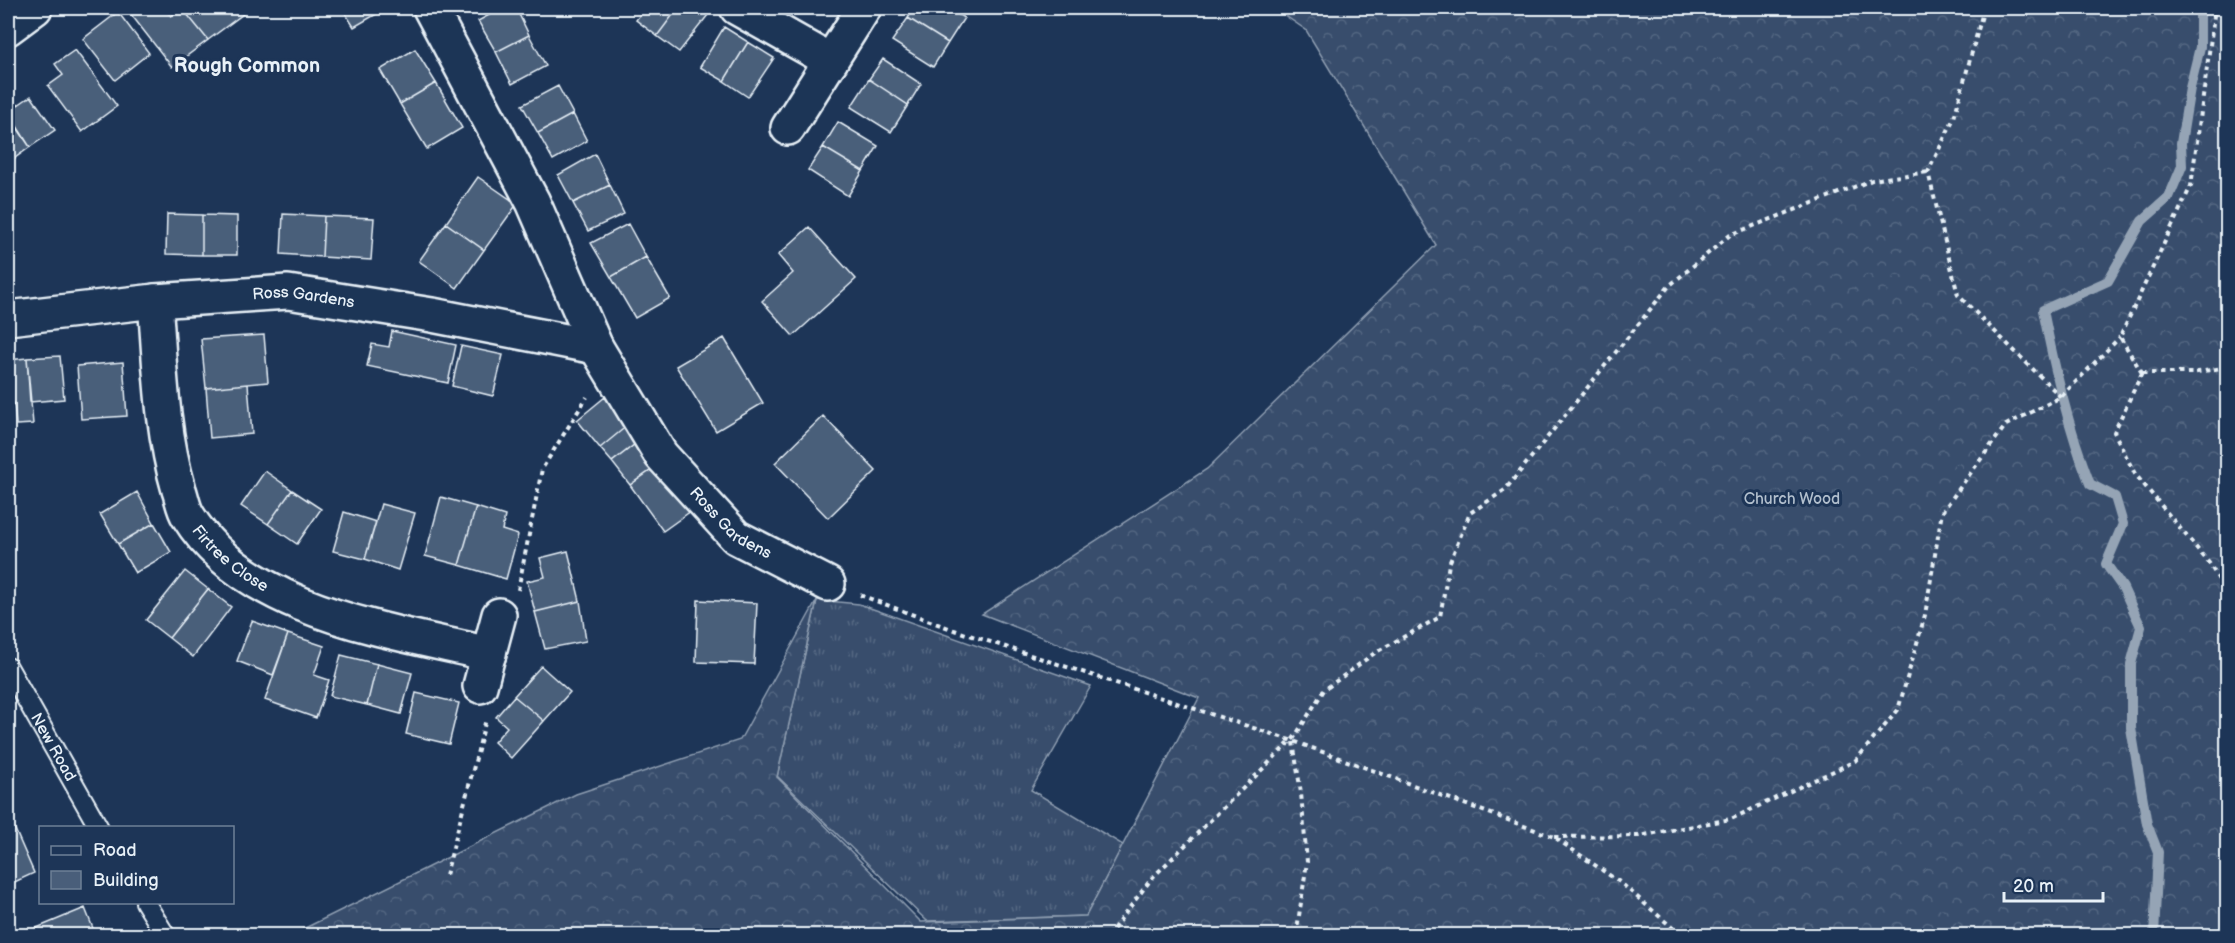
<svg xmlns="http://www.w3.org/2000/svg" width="2235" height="943" viewBox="0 0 2235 943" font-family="'Balsamiq Sans',sans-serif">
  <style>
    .grass { fill: url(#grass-tufts); stroke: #909fb2; stroke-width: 1.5 }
    .forest { fill: url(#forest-crowns); stroke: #909fb2; stroke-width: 1.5 }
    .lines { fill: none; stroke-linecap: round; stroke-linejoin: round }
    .stream { stroke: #95a4b5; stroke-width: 10 }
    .building { fill: #495e7a; stroke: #e8f1f8; stroke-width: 1.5 }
    .lane-casing { stroke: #e8f1f8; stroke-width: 22 }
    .street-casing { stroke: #e8f1f8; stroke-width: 38 }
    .secondary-casing { stroke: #e8f1f8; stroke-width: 38 }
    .path { stroke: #e8f1f8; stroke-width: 4; stroke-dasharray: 4.5 4.5; stroke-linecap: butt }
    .lane { stroke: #1d3557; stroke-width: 18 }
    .street { stroke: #1d3557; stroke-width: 33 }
    .secondary { stroke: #1d3557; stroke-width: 33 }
    .labels { text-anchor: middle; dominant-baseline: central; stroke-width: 6; stroke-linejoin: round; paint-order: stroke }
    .street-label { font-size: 16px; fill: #e8f1f8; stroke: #1d3557 }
    .park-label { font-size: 16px; fill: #b3c0ce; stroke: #1d3557 }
    .quarter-label { font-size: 20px; font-weight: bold; fill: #e8f1f8; stroke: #1d3557 }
  </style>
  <defs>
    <pattern id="grass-tufts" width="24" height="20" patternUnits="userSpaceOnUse" patternTransform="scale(1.5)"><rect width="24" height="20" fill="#374d6c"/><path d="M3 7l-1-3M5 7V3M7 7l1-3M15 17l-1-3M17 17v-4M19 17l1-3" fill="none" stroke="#546782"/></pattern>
    <pattern id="forest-crowns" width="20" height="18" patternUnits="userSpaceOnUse" patternTransform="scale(1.5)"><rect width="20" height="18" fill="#374d6c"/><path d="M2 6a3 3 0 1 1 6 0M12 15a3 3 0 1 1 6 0" fill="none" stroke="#546782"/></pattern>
  </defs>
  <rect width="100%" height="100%" fill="#1d3557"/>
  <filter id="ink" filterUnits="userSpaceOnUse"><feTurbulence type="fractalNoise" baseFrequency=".0167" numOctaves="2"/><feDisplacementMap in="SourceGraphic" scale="12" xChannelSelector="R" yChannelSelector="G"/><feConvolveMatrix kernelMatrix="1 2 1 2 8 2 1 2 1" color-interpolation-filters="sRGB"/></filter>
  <g filter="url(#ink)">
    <path class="grass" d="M 817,600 L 859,604 L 1091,686 L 1031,790 L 1123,845 L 1086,916 L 927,921 L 777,776 Z"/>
    <path class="forest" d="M 1274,8 L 2227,8 L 2227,935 L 291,935 L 576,794 L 740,740 L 817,600 L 777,777 L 921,922 L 1086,916 L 1199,698 L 982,614 L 1207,469 L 1436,245 L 1306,30 Z"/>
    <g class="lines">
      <path class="stream" d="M 2154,936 L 2158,852 L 2147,824 L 2131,728 L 2131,664 L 2141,627 L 2123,588 L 2106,564 L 2123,524 L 2115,497 L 2090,484 C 2068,427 2055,370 2043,310 L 2108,281 L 2142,221 L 2169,197 L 2182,166 L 2181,143 L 2190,88 L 2200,47 L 2200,8"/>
    </g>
    <path class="building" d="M 126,8 L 164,8 L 171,16 L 182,8 L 208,40 L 172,67 Z
      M 182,8 L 238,8 L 243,14 L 208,40 Z
      M 342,8 L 387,8 L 354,27 Z
      M 502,8 L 516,8 L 529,35 L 496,52 L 478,21 Z
      M 645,8 L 678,8 L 657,36 L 636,20 Z
      M 678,8 L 697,8 L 708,15 L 679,52 L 657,36 Z
      M 914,8 L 948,8 L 964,18 L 948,43 L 908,18 Z
      M 118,12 L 149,53 L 115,80 L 83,39 Z
      M 908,18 L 948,43 L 933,67 L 892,41 Z
      M 724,27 L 748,42 L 724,81 L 700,67 Z
      M 529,35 L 546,66 L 512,84 L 496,52 Z
      M 748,42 L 774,58 L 748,97 L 724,81 Z
      M 415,49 L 436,83 L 400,104 L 380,70 Z
      M 75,50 L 117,106 L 82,132 L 48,86 L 63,75 L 55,64 Z
      M 883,59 L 921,84 L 908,105 L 869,79 Z
      M 869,79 L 908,105 L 891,132 L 851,107 Z
      M 436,83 L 462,128 L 427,149 L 400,104 Z
      M 558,86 L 573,114 L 538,133 L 522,105 Z
      M 31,96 L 55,130 L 30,147 L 8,112 Z
      M 8,114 L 30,147 L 8,163 Z
      M 573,114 L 587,141 L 553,160 L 538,133 Z
      M 838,122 L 878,146 L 863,171 L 823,147 Z
      M 823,147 L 863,171 L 848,196 L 808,170 Z
      M 595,154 L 610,185 L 573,203 L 558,175 Z
      M 478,177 L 517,204 L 484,250 L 446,223 Z
      M 610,185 L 624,214 L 588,231 L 573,203 Z
      M 167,214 L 202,215 L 202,255 L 166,254 Z
      M 283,214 L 324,216 L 322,257 L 281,254 Z
      M 202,215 L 237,216 L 237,255 L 202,255 Z
      M 324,216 L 374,218 L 371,260 L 322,257 Z
      M 446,223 L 484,250 L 457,288 L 419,261 Z
      M 628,224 L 646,257 L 611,277 L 591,243 Z
      M 809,227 L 856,279 L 793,336 L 762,301 L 793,273 L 778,255 Z
      M 646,257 L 670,298 L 635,318 L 611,277 Z
      M 392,331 L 456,345 L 448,383 L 367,366 L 372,344 L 389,347 Z
      M 264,335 L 268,382 L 206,388 L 201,339 Z
      M 724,338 L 763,403 L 716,431 L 676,366 Z
      M 461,346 L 503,355 L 493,396 L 452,386 Z
      M 60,356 L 64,399 L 30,402 L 27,358 Z
      M 27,358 L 33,424 L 16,425 L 14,403 L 8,403 L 8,360 Z
      M 123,362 L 127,416 L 81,419 L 77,366 Z
      M 248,384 L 252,434 L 210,438 L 206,388 Z
      M 605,397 L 628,425 L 600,448 L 577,420 Z
      M 823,416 L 876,471 L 828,518 L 775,463 Z
      M 628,425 L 639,441 L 612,462 L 600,448 Z
      M 639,441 L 657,466 L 630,485 L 612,462 Z
      M 657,466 L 698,506 L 663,531 L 630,485 Z
      M 265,471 L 292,490 L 268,524 L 241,506 Z
      M 292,490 L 321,509 L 297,544 L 268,524 Z
      M 137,492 L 154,523 L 118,544 L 100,514 Z
      M 441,497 L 476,507 L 459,565 L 425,556 Z
      M 381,504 L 415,513 L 398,570 L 365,559 Z
      M 476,507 L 505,516 L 502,530 L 518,535 L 506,579 L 459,565 Z
      M 344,512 L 376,522 L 365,559 L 333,551 Z
      M 154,523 L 171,552 L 135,573 L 118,544 Z
      M 568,551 L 580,601 L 535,612 L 527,581 L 545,577 L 540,558 Z
      M 185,571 L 208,589 L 169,638 L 146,620 Z
      M 208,589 L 231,607 L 193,657 L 169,638 Z
      M 698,600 L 757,603 L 754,664 L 696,662 Z
      M 580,601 L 586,641 L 545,649 L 535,612 Z
      M 252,621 L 288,634 L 273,675 L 237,661 Z
      M 288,634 L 324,646 L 314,675 L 329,680 L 316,718 L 265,700 Z
      M 341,655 L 377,664 L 367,705 L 330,696 Z
      M 377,664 L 412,673 L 401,714 L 367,705 Z
      M 541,666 L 570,692 L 544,721 L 514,696 Z
      M 416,693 L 459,703 L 449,744 L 406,734 Z
      M 514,696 L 544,721 L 511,758 L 494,742 L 507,727 L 496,717 Z
      M 10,818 L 34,873 L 8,885 L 8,819 Z
      M 85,908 L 96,936 L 28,936 L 27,932 Z"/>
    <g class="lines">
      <defs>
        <g id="lane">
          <path id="s1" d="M 8,667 L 99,828"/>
          <path d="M 145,902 L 166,936"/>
        </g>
        <g id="street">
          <path id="s2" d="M 430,8 L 533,202 L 596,347 L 661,455 L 736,537 L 828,584"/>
          <path d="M 737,8 L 831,61"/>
          <path d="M 788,128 L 864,8"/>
          <path id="s3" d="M 155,301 C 160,364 161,429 179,490 C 182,498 183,508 188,516 C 247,612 388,630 489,654"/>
          <path id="s4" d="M 8,318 L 155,301 L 288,292 L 432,315 L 596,347"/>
          <path d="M 480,686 L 499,615"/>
        </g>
        <path id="secondary" d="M 8,28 L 35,8"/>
      </defs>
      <use href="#lane" class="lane-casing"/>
      <use href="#street" class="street-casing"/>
      <use href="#secondary" class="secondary-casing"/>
      <path class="path" d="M 1984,8 L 1954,118 L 1928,172 L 1958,295 L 2061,397
        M 2142,373 L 2120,337 L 2191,186 L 2215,8
        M 2142,373 L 2114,432 L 2135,474 L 2209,563 L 2228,595
        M 2142,373 L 2192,373 L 2228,367
        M 518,590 L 542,469 L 587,397
        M 860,595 L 954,630 L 1293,741 L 1554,837 L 1621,883 L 1682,936
        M 1293,742 L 1301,793 L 1307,862 L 1296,936
        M 1554,837 L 1639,836 L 1731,819 L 1855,761 L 1898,710 L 1925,615 L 1942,512 L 2006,425 L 2061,397 L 2120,337
        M 446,875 L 486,719
        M 1108,936 L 1152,878 L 1294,738 L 1324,690 L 1376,652 L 1440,617 L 1449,564 L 1470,513 L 1505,490 L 1669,286 L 1730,235 L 1872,180 L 1928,172"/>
      <use href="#lane" class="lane"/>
      <use href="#street" class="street"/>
      <use href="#secondary" class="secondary"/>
    </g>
  </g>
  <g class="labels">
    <g class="street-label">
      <text stroke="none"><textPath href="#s4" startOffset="297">Ross Gardens</textPath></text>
      <text stroke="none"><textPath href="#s2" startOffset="602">Ross Gardens</textPath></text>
      <text stroke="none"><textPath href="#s3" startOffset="279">Firtree Close</textPath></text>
      <text stroke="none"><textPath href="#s1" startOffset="92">New Road</textPath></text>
    </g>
    <g class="park-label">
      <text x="1792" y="499">Church Wood</text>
    </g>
    <g class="quarter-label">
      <text x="247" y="66">Rough Common</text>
    </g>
  </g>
  <rect width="2235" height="943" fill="none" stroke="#1d3557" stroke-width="30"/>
  <rect x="15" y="15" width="2205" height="913" fill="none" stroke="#e8f1f8" stroke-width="2" filter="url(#ink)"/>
  <rect x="39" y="826" width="195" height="78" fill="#1d3557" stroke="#6e8097" stroke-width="1.5"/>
  <rect x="51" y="846" width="30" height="9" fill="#1d3557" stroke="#6e8097" stroke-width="1.5"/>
  <text x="93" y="856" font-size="18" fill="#e8f1f8">Road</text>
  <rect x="51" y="871" width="30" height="18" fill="#495e7a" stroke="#6e8097" stroke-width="1.5"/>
  <text x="93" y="886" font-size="18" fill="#e8f1f8">Building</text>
  <path d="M2004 892v9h99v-9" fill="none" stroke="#e8f1f8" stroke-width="3"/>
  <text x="2013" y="892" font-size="18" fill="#e8f1f8" stroke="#1d3557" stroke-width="4.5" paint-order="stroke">20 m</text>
</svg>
